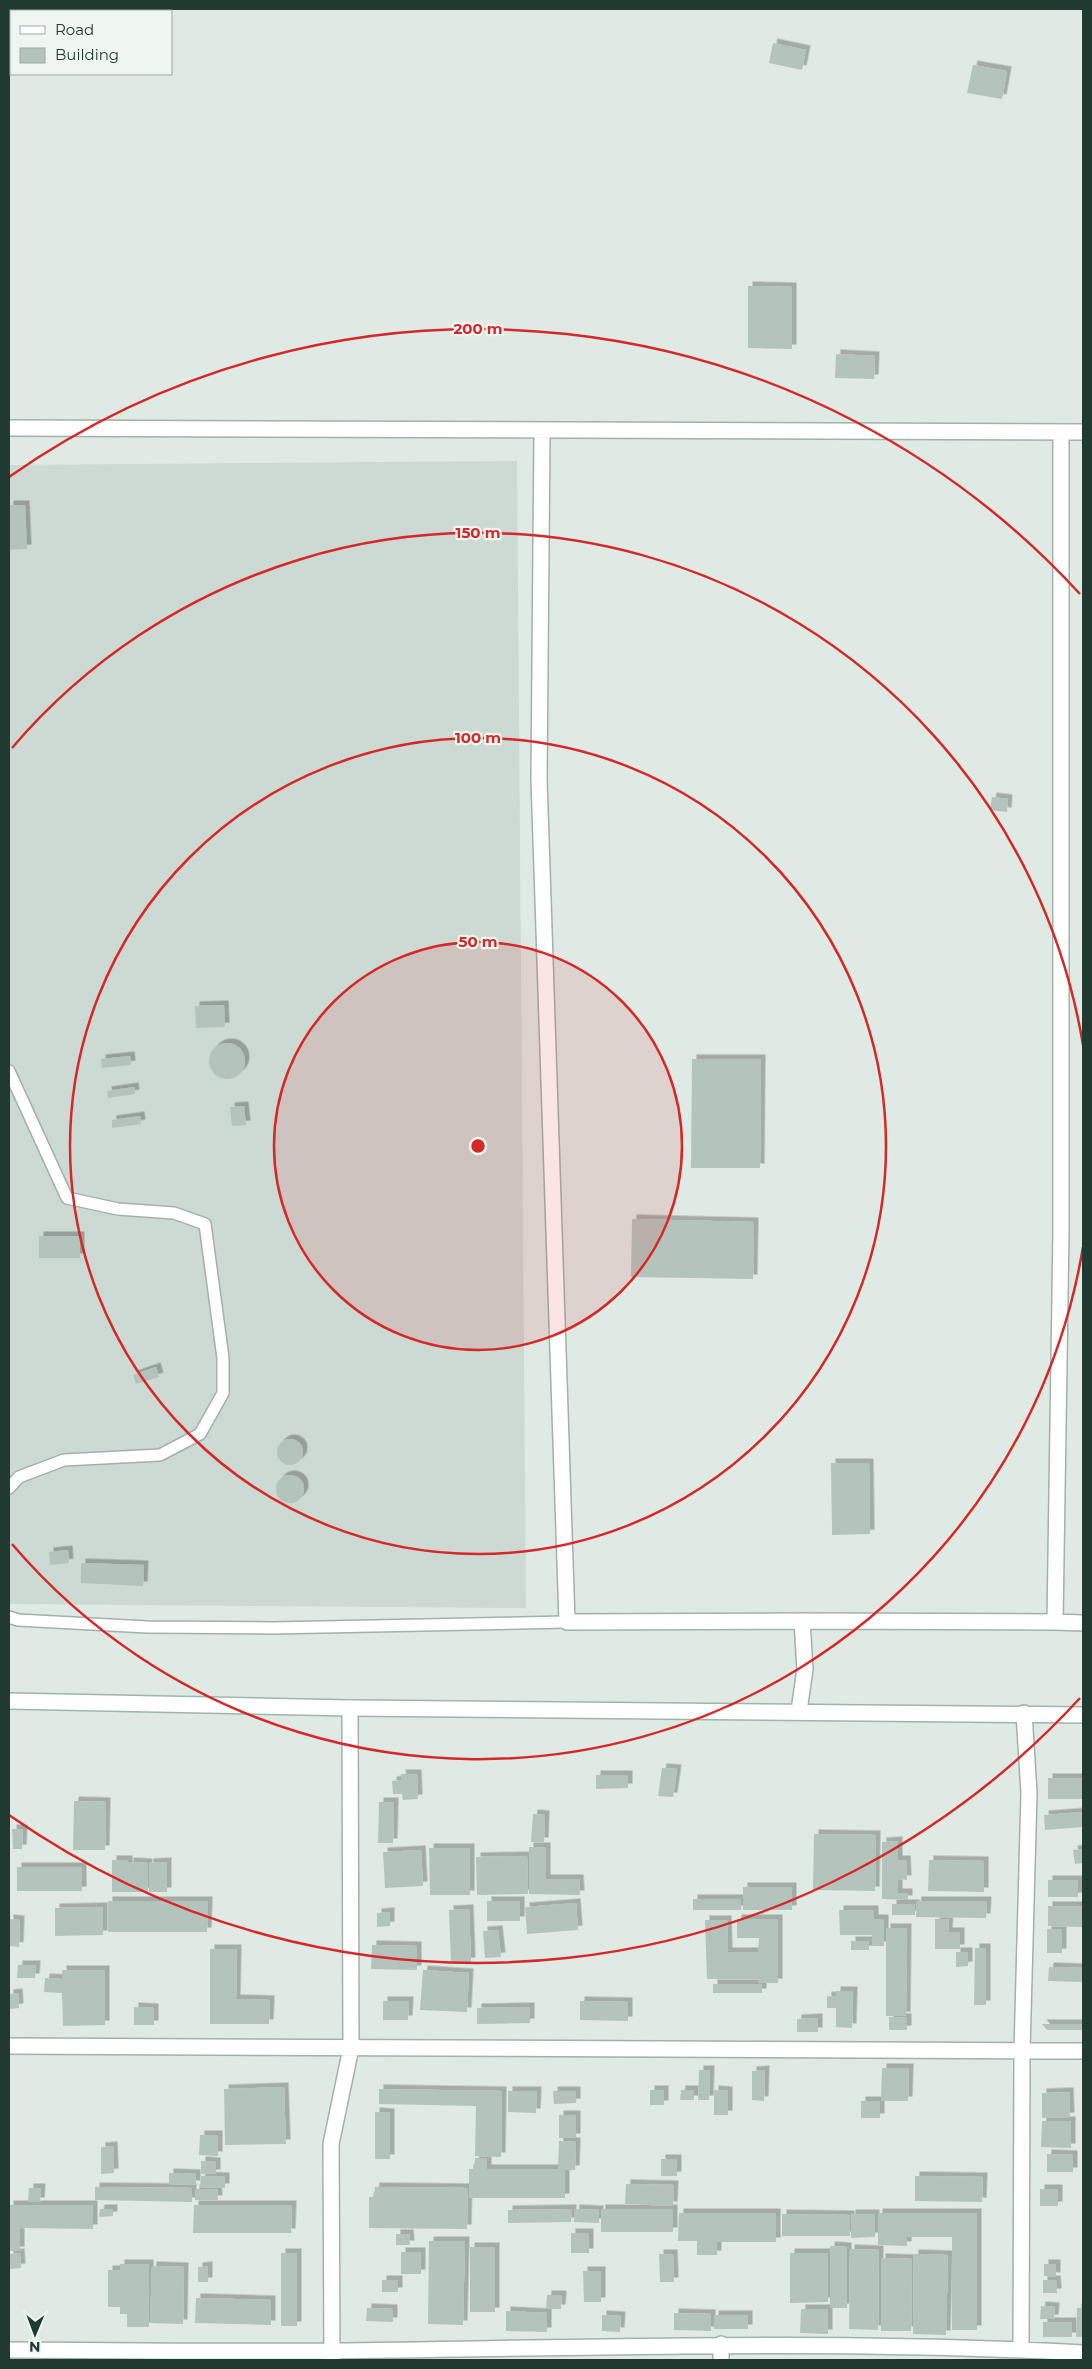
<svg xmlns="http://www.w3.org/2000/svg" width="1092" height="2369" viewBox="0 0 1092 2369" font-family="Montserrat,sans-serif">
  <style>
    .built { fill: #cdd9d3 }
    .building { fill: #b4c4bd; filter: url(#shadow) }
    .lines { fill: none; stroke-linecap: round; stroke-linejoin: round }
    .lane-casing { stroke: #a2b1ab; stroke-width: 14 }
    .street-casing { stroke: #a2b1ab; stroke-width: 18 }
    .secondary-casing { stroke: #9eb5ac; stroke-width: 18 }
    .lane { stroke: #fff; stroke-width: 11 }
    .street { stroke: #fff; stroke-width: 15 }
    .secondary { stroke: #fff; stroke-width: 15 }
    .ring { fill: none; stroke: #d62828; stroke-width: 2.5 }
    .centre { fill: #d62828; stroke: #eff6f2; stroke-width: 2.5 }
    .ring-label { font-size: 15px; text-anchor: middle; font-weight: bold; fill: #d62828; stroke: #eff6f2; stroke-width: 4.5; stroke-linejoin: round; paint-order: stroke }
  </style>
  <defs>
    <filter id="shadow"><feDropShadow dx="4.5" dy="-4.5" stdDeviation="0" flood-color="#0004"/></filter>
  </defs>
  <rect width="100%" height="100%" fill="#dfeae4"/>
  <path class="built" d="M 517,461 L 526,1608 L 9,1604 L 9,465 Z"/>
  <path class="building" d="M 9,9 L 63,9 L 63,11 L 11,11 L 11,14 L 9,14 Z
    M 773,43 L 806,50 L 802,70 L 769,63 Z
    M 973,65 L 1007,71 L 1002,99 L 967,93 Z
    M 748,286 L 792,287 L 792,349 L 748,348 Z
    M 836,354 L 875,356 L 874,379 L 835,378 Z
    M 9,505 L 25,505 L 27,549 L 9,550 Z
    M 992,797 L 1008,799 L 1007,812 L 990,810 Z
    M 224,1005 L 225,1027 L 196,1028 L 195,1006 Z
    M209 1061a18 18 0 1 1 36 0a18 18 0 1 1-36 0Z
    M 130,1056 L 131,1065 L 102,1068 L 101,1059 Z
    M 692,1059 L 761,1059 L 760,1168 L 691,1168 Z
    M 134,1087 L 135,1094 L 108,1098 L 107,1091 Z
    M 244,1106 L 246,1125 L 232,1126 L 230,1107 Z
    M 140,1116 L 141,1124 L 112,1128 L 112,1120 Z
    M 632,1219 L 754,1222 L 753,1279 L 631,1277 Z
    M 39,1236 L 80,1236 L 80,1258 L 39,1258 Z
    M 156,1367 L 159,1377 L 136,1384 L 133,1375 Z
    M277 1452a13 13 0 1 1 26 0a13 13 0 1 1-26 0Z
    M 831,1463 L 869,1463 L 870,1534 L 832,1535 Z
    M276 1489a14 14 0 1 1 28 0a14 14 0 1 1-28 0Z
    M 68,1550 L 69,1563 L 50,1565 L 49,1552 Z
    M 81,1563 L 144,1565 L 143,1586 L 81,1583 Z
    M 662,1768 L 677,1769 L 673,1797 L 658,1796 Z
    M 401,1774 L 417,1774 L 418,1799 L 403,1800 L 402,1794 L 393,1794 L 392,1781 L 402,1780 Z
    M 596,1775 L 628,1775 L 628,1788 L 596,1789 Z
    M 1048,1778 L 1083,1778 L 1083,1799 L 1048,1799 Z
    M 74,1801 L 106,1802 L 105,1850 L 73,1850 Z
    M 379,1802 L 394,1802 L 393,1843 L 378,1843 Z
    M 1083,1812 L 1083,1827 L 1045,1830 L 1044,1815 Z
    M 533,1814 L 545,1815 L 544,1842 L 531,1842 Z
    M 12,1829 L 23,1829 L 22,1849 L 13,1849 Z
    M 814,1834 L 876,1835 L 875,1891 L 813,1890 Z
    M 898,1841 L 898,1860 L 906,1860 L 907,1880 L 898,1879 L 898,1893 L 908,1893 L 908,1900 L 882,1899 L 882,1842 Z
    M 529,1847 L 546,1847 L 546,1879 L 579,1879 L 580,1895 L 529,1894 Z
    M 429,1848 L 470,1848 L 470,1895 L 430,1895 Z
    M 1083,1849 L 1083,1863 L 1075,1864 L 1073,1850 Z
    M 421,1850 L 423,1886 L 385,1888 L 383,1852 Z
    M 527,1856 L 528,1894 L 477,1895 L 476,1857 Z
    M 112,1860 L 128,1860 L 128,1872 L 129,1862 L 148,1863 L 148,1892 L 112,1892 Z
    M 929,1860 L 984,1861 L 984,1892 L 928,1891 Z
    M 167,1862 L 167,1892 L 149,1892 L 149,1863 Z
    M 17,1867 L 82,1867 L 82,1891 L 17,1891 Z
    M 1048,1880 L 1078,1880 L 1078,1897 L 1048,1897 Z
    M 743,1887 L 792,1887 L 792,1910 L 743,1910 Z
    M 693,1899 L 741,1899 L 741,1910 L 693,1910 Z
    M 108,1901 L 208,1901 L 207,1932 L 108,1932 Z
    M 487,1901 L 520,1901 L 520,1921 L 487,1921 Z
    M 917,1901 L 987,1901 L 986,1918 L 916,1917 Z
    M 576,1903 L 578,1930 L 527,1934 L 525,1907 Z
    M 892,1904 L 915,1904 L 915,1915 L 892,1915 Z
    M 1048,1906 L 1083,1906 L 1083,1927 L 1048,1926 Z
    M 103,1907 L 103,1935 L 55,1936 L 55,1908 Z
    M 469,1909 L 471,1962 L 451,1963 L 449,1910 Z
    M 839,1910 L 874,1910 L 874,1919 L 884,1919 L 884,1946 L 872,1946 L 872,1935 L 840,1935 Z
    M 390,1912 L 390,1926 L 377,1927 L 377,1913 Z
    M 9,1919 L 20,1920 L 19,1947 L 9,1946 Z
    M 737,1919 L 778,1919 L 778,1983 L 759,1983 L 758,1979 L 707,1979 L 705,1920 L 727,1920 L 728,1952 L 758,1952 L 759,1938 L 737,1938 Z
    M 935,1919 L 949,1919 L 948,1932 L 960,1932 L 960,1949 L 935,1949 Z
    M 886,1928 L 907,1928 L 906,2016 L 886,2016 Z
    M 1047,1929 L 1062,1930 L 1062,1953 L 1047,1953 Z
    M 498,1930 L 501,1957 L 485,1958 L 483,1931 Z
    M 851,1941 L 869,1941 L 869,1950 L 851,1950 Z
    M 372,1945 L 417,1946 L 417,1970 L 371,1969 Z
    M 975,1948 L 986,1948 L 986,2005 L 974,2005 Z
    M 210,1949 L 237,1949 L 236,1999 L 270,2000 L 269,2024 L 210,2024 Z
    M 956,1952 L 968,1952 L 968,1966 L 956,1967 Z
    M 18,1965 L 36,1965 L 35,1978 L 17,1978 Z
    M 1049,1967 L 1083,1968 L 1083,1982 L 1048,1981 Z
    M 62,1970 L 105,1970 L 105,2025 L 63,2026 L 62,1993 L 44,1992 L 45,1978 L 62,1979 Z
    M 423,1970 L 469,1973 L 467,2012 L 420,2010 Z
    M 713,1984 L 762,1984 L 762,1993 L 713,1993 Z
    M 836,1991 L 853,1991 L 852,2028 L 836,2027 L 836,2008 L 827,2008 L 827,1996 L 836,1997 Z
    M 18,1993 L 19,2008 L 9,2009 L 9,1994 Z
    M 383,2001 L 409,2001 L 408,2020 L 383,2020 Z
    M 580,2001 L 628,2002 L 628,2021 L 580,2020 Z
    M 134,2007 L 154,2008 L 154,2025 L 134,2025 Z
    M 530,2007 L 530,2023 L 477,2024 L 477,2008 Z
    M 889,2017 L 907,2018 L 907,2030 L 889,2030 Z
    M 818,2018 L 818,2032 L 797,2032 L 797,2019 Z
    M 1042,2024 L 1083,2024 L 1083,2030 L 1047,2030 Z
    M 882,2068 L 909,2068 L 908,2101 L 881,2101 Z
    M 699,2070 L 710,2070 L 709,2100 L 698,2100 Z
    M 765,2070 L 764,2101 L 752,2100 L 752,2071 Z
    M 284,2087 L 286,2144 L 225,2145 L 224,2089 Z
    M 379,2089 L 502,2091 L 501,2157 L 475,2156 L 476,2106 L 379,2104 Z
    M 650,2090 L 664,2090 L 664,2105 L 650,2105 Z
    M 681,2090 L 694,2090 L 694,2100 L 680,2100 Z
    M 714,2090 L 728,2091 L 728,2115 L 714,2115 Z
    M 508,2091 L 537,2091 L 536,2113 L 508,2112 Z
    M 553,2091 L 576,2091 L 576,2103 L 554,2104 Z
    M 1069,2092 L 1070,2117 L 1042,2118 L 1042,2093 Z
    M 861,2101 L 880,2101 L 880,2118 L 861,2118 Z
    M 375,2112 L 390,2113 L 390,2159 L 375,2159 Z
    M 559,2115 L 576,2115 L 576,2138 L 559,2138 Z
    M 1042,2121 L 1071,2121 L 1071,2148 L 1041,2147 Z
    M 200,2135 L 218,2135 L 218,2156 L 199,2155 Z
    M 559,2141 L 576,2142 L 575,2170 L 565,2170 L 565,2198 L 469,2198 L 469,2169 L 474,2169 L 475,2158 L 487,2158 L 487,2169 L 558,2169 Z
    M 113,2146 L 114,2173 L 101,2174 L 101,2147 Z
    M 1047,2154 L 1073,2155 L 1073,2172 L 1047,2172 Z
    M 661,2159 L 677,2159 L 677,2176 L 661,2176 Z
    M 201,2161 L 216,2162 L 216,2174 L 201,2174 Z
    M 169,2173 L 196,2174 L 196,2185 L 169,2184 Z
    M 201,2176 L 225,2177 L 225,2188 L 200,2187 Z
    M 915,2176 L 983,2177 L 982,2202 L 915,2201 Z
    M 626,2184 L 674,2185 L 673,2206 L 625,2204 Z
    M 95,2187 L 192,2188 L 192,2202 L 95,2200 Z
    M 375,2187 L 468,2188 L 467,2229 L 369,2228 L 369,2197 L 374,2197 Z
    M 29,2188 L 41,2188 L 40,2202 L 28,2202 Z
    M 195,2189 L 217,2189 L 218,2200 L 195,2200 Z
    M 1040,2189 L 1058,2189 L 1058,2206 L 1040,2206 Z
    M 9,2205 L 93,2205 L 93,2229 L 20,2228 L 20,2251 L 9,2251 Z
    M 194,2205 L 292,2205 L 291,2233 L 193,2233 Z
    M 100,2209 L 113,2209 L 113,2216 L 99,2217 Z
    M 572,2209 L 571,2222 L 508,2223 L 508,2210 Z
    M 575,2209 L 599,2210 L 599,2223 L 574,2222 Z
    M 601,2209 L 673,2209 L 673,2232 L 601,2232 Z
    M 679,2213 L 776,2213 L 776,2242 L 717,2242 L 717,2255 L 697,2255 L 697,2241 L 678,2241 Z
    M 878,2213 L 977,2213 L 977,2330 L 952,2330 L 952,2237 L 907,2237 L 907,2246 L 878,2245 Z
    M 782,2214 L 850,2215 L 850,2236 L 782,2236 Z
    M 851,2214 L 875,2214 L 875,2237 L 851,2238 Z
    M 571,2233 L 589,2233 L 589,2253 L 571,2253 Z
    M 396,2234 L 409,2234 L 410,2245 L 396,2245 Z
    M 429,2241 L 465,2241 L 463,2325 L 428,2324 Z
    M 830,2246 L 847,2247 L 847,2308 L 830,2308 Z
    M 470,2247 L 495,2247 L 495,2312 L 470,2312 Z
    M 850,2249 L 879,2250 L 878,2330 L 849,2329 Z
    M 401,2252 L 421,2252 L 421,2274 L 401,2274 Z
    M 20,2253 L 21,2268 L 9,2269 L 9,2254 Z
    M 281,2253 L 297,2253 L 297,2326 L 281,2326 Z
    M 790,2253 L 827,2253 L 828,2302 L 790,2303 Z
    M 659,2254 L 673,2254 L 674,2282 L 660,2282 Z
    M 914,2254 L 948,2255 L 946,2335 L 913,2334 Z
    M 881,2258 L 912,2259 L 911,2331 L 881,2331 Z
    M 120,2264 L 149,2264 L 149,2327 L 127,2327 L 127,2314 L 120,2314 L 120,2307 L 108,2307 L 108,2270 L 120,2270 Z
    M 1044,2264 L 1056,2264 L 1056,2277 L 1044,2276 Z
    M 152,2266 L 184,2267 L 183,2324 L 150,2323 Z
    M 208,2266 L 208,2282 L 198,2282 L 198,2267 Z
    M 583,2271 L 601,2271 L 601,2302 L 584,2302 Z
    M 382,2280 L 398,2280 L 398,2292 L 382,2292 Z
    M 1043,2280 L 1056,2280 L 1057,2293 L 1043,2293 Z
    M 547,2295 L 562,2295 L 561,2309 L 546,2309 Z
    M 196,2298 L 271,2300 L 271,2325 L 195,2323 Z
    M 1041,2306 L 1055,2307 L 1054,2319 L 1040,2319 Z
    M 367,2308 L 393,2309 L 393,2322 L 366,2321 Z
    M 1077,2308 L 1083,2308 L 1083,2337 L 1076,2337 Z
    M 801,2309 L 828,2309 L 828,2334 L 800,2333 Z
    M 506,2311 L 547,2313 L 547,2332 L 506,2331 Z
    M 674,2313 L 711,2314 L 711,2331 L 674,2330 Z
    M 602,2315 L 621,2316 L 620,2332 L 602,2331 Z
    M 714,2315 L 748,2315 L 748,2329 L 714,2329 Z
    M 1043,2322 L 1072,2322 L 1072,2337 L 1043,2337 Z"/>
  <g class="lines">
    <defs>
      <path id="lane" d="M 9,1071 L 67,1198 L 118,1209 L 174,1213 L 205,1224 L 223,1358 L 223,1393 L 200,1434 L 160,1455 L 64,1460 L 19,1477 L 9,1488
        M 9,1617 L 18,1620 L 147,1627 L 273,1628 L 567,1622"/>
      <path id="street" d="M 9,428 L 1083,432
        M 542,432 L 539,779 L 567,1622 L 802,1621 L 805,1669 L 799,1711
        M 802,1621 L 1055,1622 L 1061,1231 L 1061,433
        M 1055,1622 L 1083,1623
        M 9,2046 L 1083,2051
        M 1021,2349 L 1022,2051 L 1029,1793 L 1024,1713
        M 9,2350 C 117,2351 225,2352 333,2351 C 583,2348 833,2339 1083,2353
        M 332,2359 L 331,2144 L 351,2048 L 350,1708
        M 721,2360 L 721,2344"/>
      <path id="secondary" d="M 9,1701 L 350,1708 L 1083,1715"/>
    </defs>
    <use href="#lane" class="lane-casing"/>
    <use href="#street" class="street-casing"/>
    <use href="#secondary" class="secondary-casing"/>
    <use href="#lane" class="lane"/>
    <use href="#street" class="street"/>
    <use href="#secondary" class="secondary"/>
  </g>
  <circle cx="478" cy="1146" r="204" fill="#d62828" fill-opacity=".12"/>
  <g class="ring">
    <circle cx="478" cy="1146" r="204"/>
    <circle cx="478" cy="1146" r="408"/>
    <path d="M1083 1247A613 613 0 0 1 12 1544M12 748A613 613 0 0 1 1083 1045"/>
    <path d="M1080 1698A817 817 0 0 1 9 1815M9 477A817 817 0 0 1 1080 594"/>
  </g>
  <circle cx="478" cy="1146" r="8" class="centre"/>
  <g class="ring-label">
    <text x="478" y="334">200 m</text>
    <text x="478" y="538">150 m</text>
    <text x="478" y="743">100 m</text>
    <text x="478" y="947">50 m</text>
  </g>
  <rect width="1092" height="2369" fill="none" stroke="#203931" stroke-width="20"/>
  <rect x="10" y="10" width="162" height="65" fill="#eff6f2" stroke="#9caaa5"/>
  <rect x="20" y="26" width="25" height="8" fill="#ffffff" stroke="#9caaa5"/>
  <text x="55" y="35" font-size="15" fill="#203931">Road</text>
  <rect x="20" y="48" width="25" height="15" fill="#b4c4bd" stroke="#9caaa5"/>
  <text x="55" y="60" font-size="15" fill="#203931">Building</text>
  <g transform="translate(35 2334) rotate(181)" stroke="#eff6f2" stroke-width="4" paint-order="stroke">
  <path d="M0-4L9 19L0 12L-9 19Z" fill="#203931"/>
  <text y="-8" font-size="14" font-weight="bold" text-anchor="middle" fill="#203931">N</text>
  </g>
</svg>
